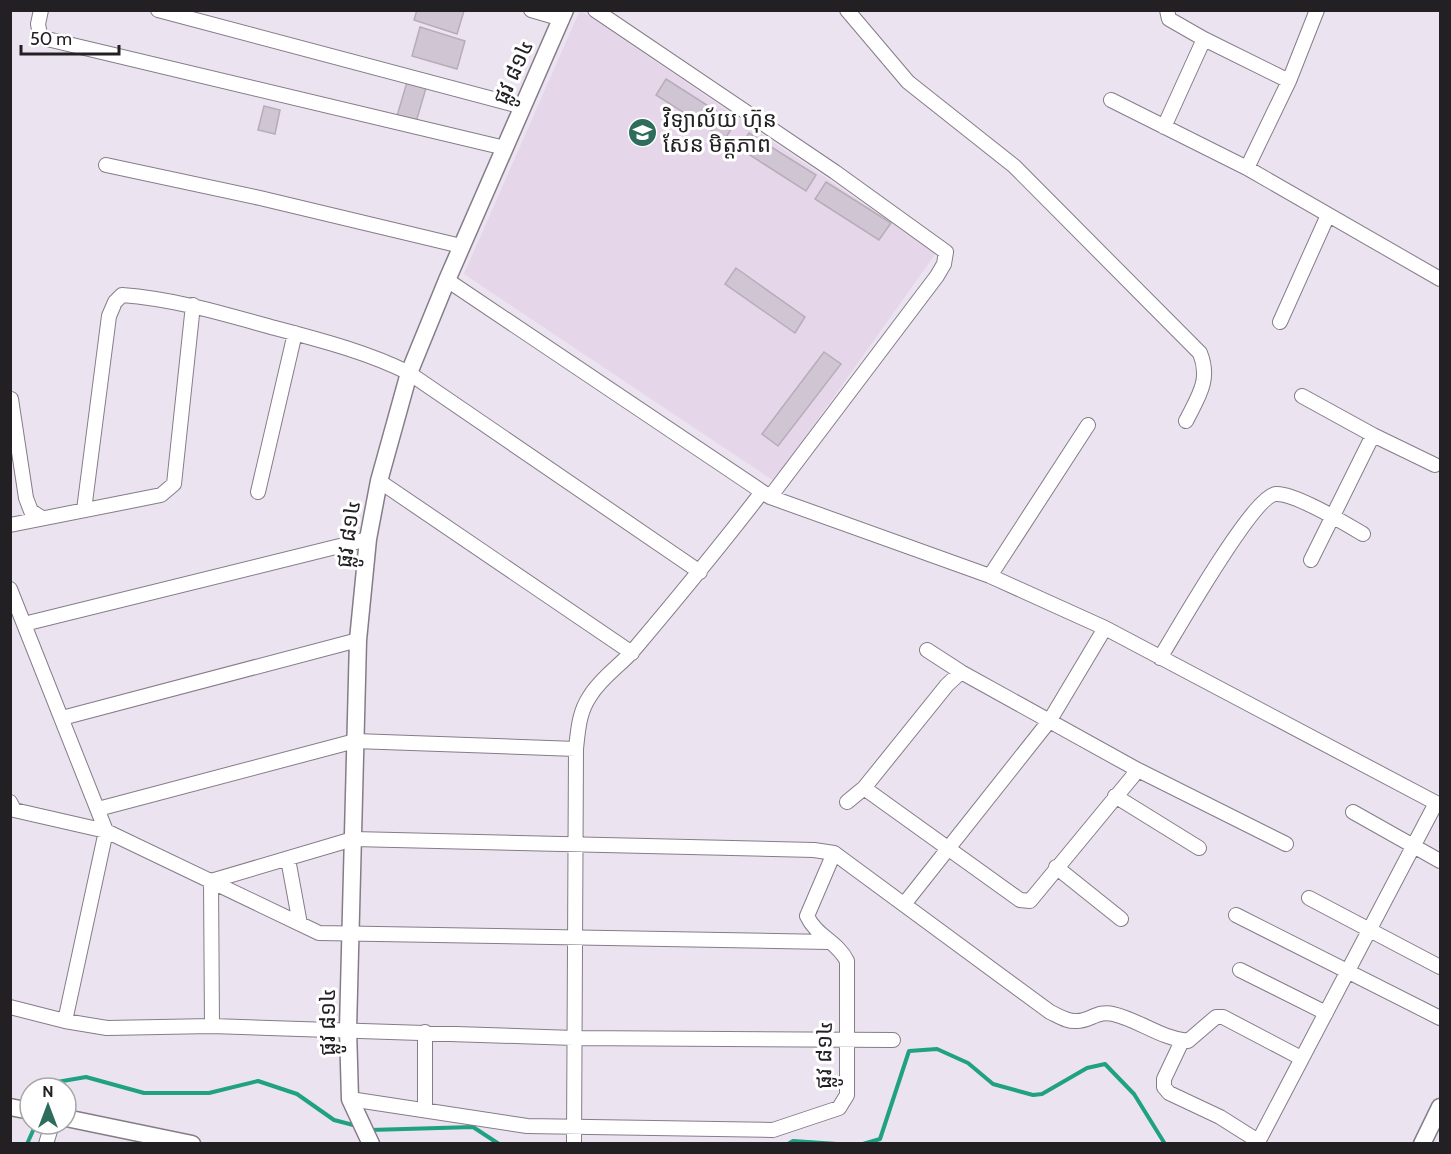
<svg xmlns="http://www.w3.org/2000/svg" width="1451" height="1154" viewBox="0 0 1451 1154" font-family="Cabin,'Noto Sans Khmer',sans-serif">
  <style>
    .built { fill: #e5d6e9 }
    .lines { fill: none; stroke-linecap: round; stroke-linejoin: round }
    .stream { stroke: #1fa182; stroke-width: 4 }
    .building { fill: #d0c6d3; stroke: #b6adb9; stroke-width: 1.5 }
    .minor-casing { stroke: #857c88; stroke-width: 16 }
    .tertiary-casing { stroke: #857c88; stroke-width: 19 }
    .minor { stroke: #fff; stroke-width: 14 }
    .tertiary { stroke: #fff; stroke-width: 16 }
    .labels { text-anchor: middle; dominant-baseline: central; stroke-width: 6; stroke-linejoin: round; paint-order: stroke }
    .street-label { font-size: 22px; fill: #232024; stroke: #fff }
    .poi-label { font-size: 22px; fill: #232024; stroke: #fff; text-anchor: start }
  </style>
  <rect width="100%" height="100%" fill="#ece3f0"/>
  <path class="built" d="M 580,10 L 936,253 L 774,481 L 464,274 Z"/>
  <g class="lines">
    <path class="stream" d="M 54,1088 L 57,1082 L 86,1077 L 144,1093 L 209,1093 L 258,1081 L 297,1094 L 334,1120 L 357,1126
      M 370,1130 L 473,1127 L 499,1144
      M 27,1144 L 36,1124
      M 788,1144 L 793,1141 L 837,1144
      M 863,1144 L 880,1139 L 909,1051 L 937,1049 L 968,1063 L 993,1084 L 1033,1095 L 1042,1094 L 1087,1068 L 1105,1064 L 1134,1094 L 1165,1144"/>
  </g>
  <path class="building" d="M 417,10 L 463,10 L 464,11 L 457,34 L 414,20 Z
    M 420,27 L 465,41 L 457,69 L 412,56 Z
    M 666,79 L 735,123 L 725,139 L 656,95 Z
    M 407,82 L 426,88 L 416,122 L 397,116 Z
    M 264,106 L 280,110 L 275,134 L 258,130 Z
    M 749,133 L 816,175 L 806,191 L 739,148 Z
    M 826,182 L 891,223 L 879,240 L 815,199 Z
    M 736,268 L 805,317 L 795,333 L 725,284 Z
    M 824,352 L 841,364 L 778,446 L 762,434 Z"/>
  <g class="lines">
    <defs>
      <path id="minor" d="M 41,10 L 38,24 L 40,35 L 47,39 L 505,148
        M 158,10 L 523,107
        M 531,10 L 562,19
        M 595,10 L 835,172 L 946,252 L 944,264 L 937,276 L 770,497
        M 847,10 L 908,82 L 1014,166 L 1200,353 C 1211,380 1198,397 1186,421
        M 1204,39 L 1289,81
        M 1111,100 L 1247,168 L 1440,279
        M 1164,127 L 1204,39 L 1169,19 L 1167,10
        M 106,165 L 260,198 L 461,246
        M 1247,168 L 1289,81 L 1317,10
        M 447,280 L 770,497 L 990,576 L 1105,628 L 1440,805
        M 1280,322 L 1328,215
        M 1302,396 L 1373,435 L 1311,560
        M 11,399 L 26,498 L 31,511 L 42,518
        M 1373,435 L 1435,465
        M 379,481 L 632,653
        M 258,492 L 295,333
        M 84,510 L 109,316 L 115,302 L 122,295 C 175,299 224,314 275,328 C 320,340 367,352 409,373 L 700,572
        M 10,525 L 161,495 L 174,484 L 193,305
        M 990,576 L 1088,425
        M 10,589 L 106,831 L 319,933 L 829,942
        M 24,624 L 368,539
        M 927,650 L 961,672 L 1138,770 L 1286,844
        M 1160,658 C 1176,632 1253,496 1276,494 C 1295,493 1346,524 1363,534
        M 62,718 L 358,640
        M 864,788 L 1020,900 L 1030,901 L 1138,770
        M 1115,796 L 1199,848
        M 10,802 L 14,810 L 106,831 L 65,1021
        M 847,802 L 864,788 L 947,685 L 961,672
        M 98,809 L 355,741 L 576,749
        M 1353,812 L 1440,861
        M 288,859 L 300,924
        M 1056,867 L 1121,919
        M 1309,898 L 1440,967
        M 905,903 L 1050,720 L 1105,628
        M 1236,915 L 1440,1018
        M 1240,970 L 1326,1013
        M 10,1007 L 65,1021 L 107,1028 L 212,1026 L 574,1038 L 893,1040
        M 212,1026 L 211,881 L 353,839 L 814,850 L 834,853 L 1050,1012 C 1059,1016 1067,1022 1077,1021 C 1090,1021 1098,1010 1113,1014 C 1139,1020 1160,1038 1188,1041 L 1216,1017 L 1223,1017 L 1301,1058
        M 425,1032 L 425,1110
        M 1182,1041 L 1164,1079 L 1164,1087 L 1169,1093 L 1220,1117 L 1258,1141
        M 350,1099 L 527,1126 L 773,1130 L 839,1108 L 847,1095 L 847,961 C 838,942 816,936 807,916 L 834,853
        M 46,1144 L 52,1124
        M 574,1144 L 576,749 C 578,730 579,712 590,696 C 602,676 623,664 637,646 C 680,595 722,544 762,492
        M 1257,1144 L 1436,803"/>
      <path id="tertiary" d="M 10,1107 L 30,1111
        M 66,1118 L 192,1144
        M 371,1144 L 350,1099 L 348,1029 L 358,640 L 368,539 L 379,481 L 409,373 L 447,280 L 565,10
        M 1422,1144 L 1440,1107"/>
    </defs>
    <use href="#minor" class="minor-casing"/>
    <use href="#tertiary" class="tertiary-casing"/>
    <use href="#minor" class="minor"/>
    <use href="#tertiary" class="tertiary"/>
  </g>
  <defs>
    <symbol id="school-disc" viewBox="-11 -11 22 22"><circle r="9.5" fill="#2e6d5b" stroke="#fff"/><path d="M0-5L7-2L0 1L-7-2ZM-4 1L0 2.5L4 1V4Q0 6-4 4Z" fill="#fff"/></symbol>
  </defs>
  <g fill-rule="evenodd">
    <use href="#school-disc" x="626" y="116" width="33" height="33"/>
  </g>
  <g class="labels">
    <g class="street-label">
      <text transform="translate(513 72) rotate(-66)">ផ្លូវ ៨១៤</text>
      <text transform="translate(348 534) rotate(-82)">ផ្លូវ ៨១៤</text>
      <text transform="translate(327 1022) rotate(-90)">ផ្លូវ ៨១៤</text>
      <text transform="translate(824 1055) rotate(-89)">ផ្លូវ ៨១៤</text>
    </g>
    <g class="poi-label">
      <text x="663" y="119">វិទ្យាល័យ ហ៊ុន<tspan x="663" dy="25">សែន មិត្តភាព</tspan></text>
    </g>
  </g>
  <rect width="1451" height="1154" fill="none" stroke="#232024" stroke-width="24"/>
  <g transform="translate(48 1106)"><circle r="28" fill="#ffffff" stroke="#a7a6a7" stroke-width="1.5"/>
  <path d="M0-4.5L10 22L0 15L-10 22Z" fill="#2e6d5b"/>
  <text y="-9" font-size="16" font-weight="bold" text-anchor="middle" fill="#232024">N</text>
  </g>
  <path d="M21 45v9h98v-9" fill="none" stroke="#232024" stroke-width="3"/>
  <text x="30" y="45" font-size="18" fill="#232024" stroke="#ffffff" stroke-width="4.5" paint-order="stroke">50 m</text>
</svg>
